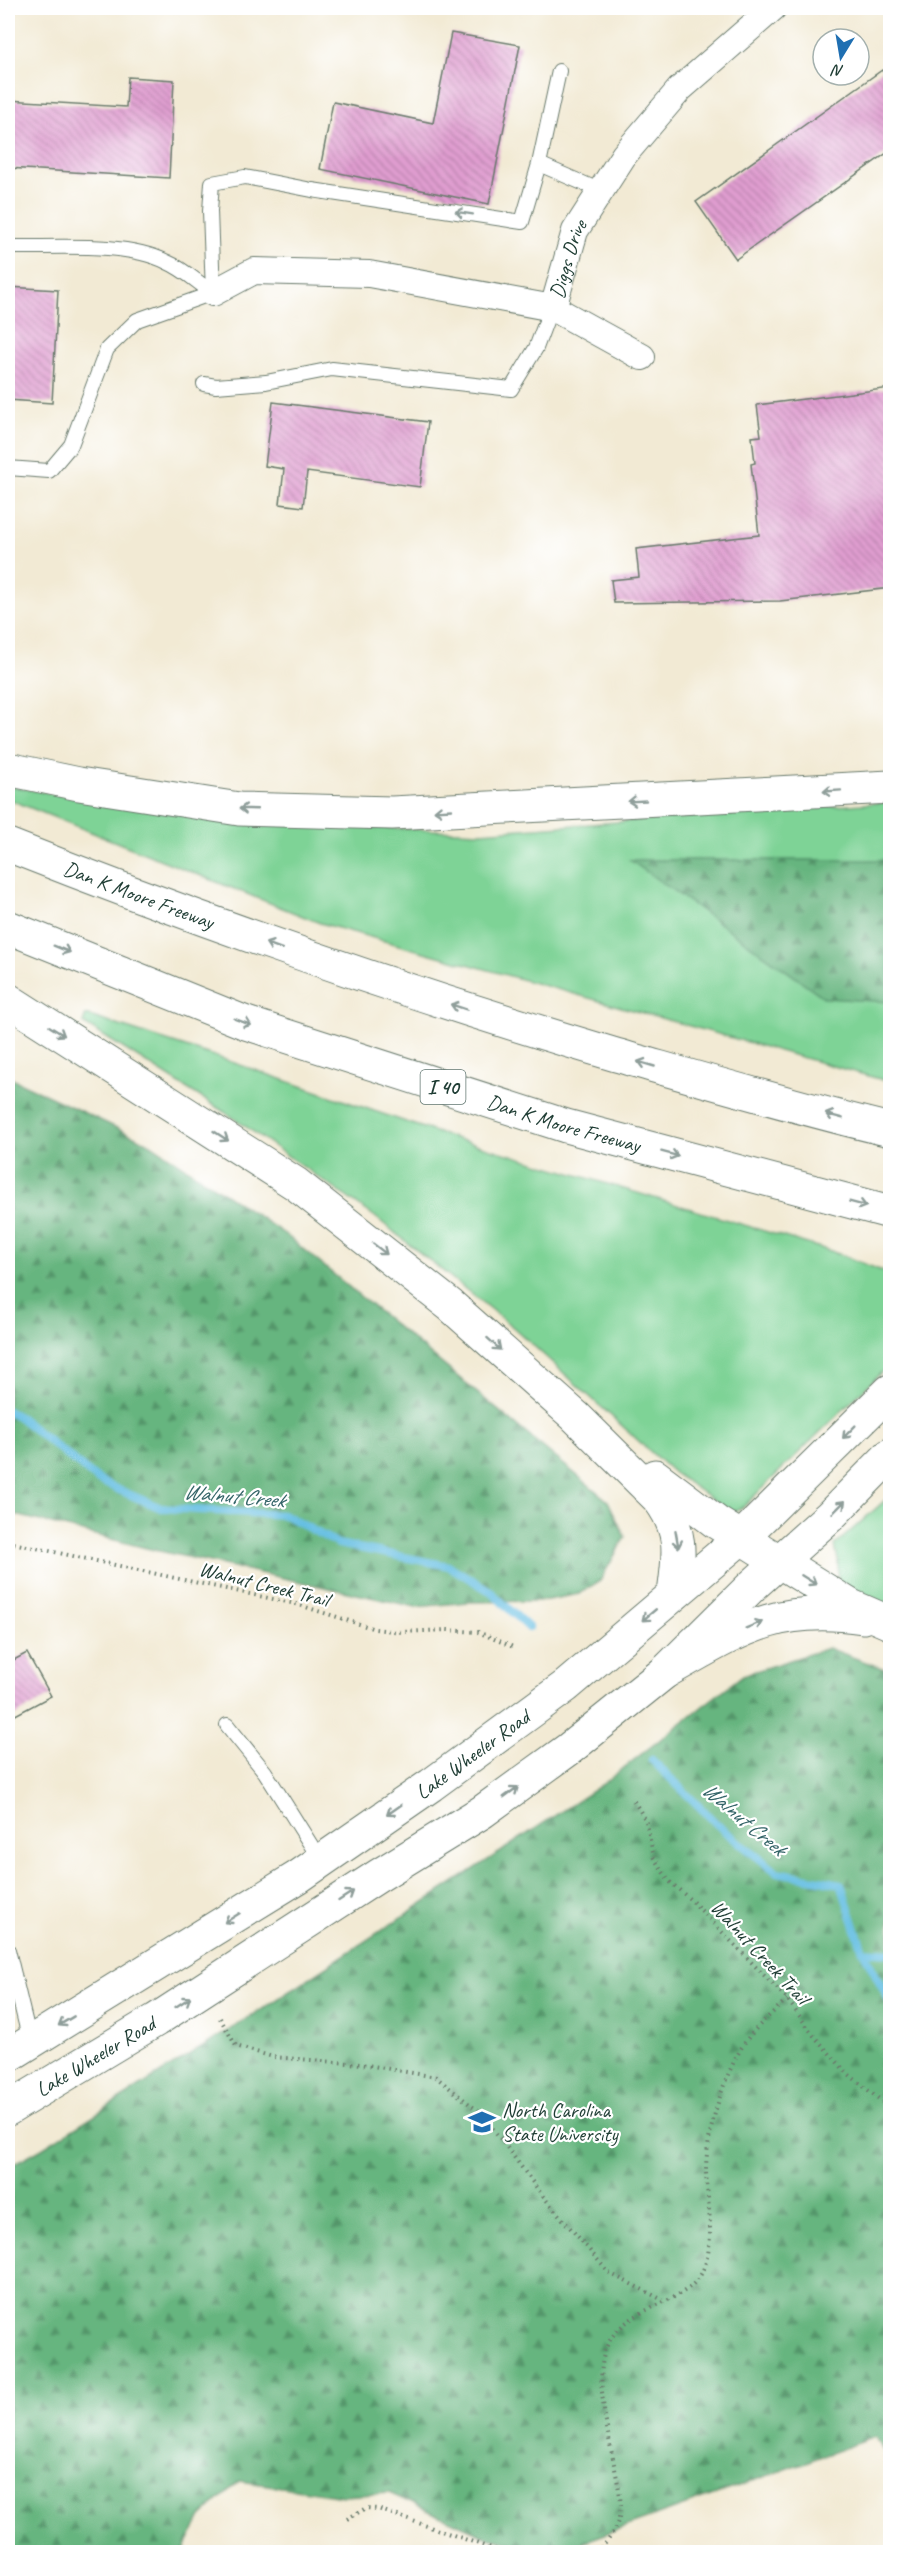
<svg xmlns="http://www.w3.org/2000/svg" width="898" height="2560" viewBox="0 0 898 2560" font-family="Caveat,sans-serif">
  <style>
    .grass { fill: #7ed396; stroke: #4e8865; stroke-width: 1.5 }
    .forest { fill: url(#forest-firs); stroke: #42795a; stroke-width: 1.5 }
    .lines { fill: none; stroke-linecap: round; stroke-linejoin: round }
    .stream { stroke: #64bee2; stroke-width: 8 }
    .building { fill: url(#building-back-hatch) }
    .lane-casing { stroke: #697a6c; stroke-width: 16 }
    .street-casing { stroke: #697a6c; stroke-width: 28 }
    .secondary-casing { stroke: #697a6c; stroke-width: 35 }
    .highway-casing { stroke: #697a6c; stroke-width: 35 }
    .path { stroke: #697a6c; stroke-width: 4; stroke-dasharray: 1.5 4.5; stroke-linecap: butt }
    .lane { stroke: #fff; stroke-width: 14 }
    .street { stroke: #fff; stroke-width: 26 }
    .secondary { stroke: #fff; stroke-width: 33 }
    .highway { stroke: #fff; stroke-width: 33 }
    .oneway { stroke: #8f9e9a }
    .labels { text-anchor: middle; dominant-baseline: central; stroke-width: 4.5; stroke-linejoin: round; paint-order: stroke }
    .shield { fill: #fff; stroke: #627771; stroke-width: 1.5 }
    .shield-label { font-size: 20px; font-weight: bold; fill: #1f3d34 }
    .street-label { font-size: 21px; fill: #1f3d34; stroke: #fff }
    .poi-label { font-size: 21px; fill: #1f3d34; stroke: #fff; text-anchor: start }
    .water-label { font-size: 22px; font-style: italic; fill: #346468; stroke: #fff }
  </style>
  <defs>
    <pattern id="forest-firs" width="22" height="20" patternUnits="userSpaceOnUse" patternTransform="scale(1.5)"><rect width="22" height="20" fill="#66b57f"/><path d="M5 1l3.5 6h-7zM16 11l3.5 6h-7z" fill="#539469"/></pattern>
    <pattern id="building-back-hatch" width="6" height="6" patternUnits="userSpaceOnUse" patternTransform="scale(1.5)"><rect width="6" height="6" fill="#e09dd0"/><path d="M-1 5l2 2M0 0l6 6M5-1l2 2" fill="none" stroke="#b581aa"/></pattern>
  </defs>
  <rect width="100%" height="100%" fill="#fff"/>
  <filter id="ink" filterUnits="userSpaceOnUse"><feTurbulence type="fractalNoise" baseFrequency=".0167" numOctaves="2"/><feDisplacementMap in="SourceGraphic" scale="12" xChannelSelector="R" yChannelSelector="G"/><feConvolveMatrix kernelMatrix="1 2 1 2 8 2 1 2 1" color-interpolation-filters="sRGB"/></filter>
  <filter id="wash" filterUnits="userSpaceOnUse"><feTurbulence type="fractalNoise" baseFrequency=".008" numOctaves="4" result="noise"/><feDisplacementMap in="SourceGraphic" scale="24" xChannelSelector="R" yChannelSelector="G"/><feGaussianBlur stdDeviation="1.35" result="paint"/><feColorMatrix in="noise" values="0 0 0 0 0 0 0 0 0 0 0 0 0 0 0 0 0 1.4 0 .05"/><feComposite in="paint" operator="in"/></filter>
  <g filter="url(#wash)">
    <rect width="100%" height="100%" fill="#f2ead4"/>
    <path class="grass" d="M 8,786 L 121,805 L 243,822 L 480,832 L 890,802 L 890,1082 L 320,923 L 8,799 Z
      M 86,1015 L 214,1056 L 441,1134 L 834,1252 L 890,1274 L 890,1364 L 743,1507 L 731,1512 L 674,1473 L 514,1328 L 374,1216 L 229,1115 L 83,1023 Z
      M 890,1496 L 890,1608 L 838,1581 L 838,1561 L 835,1545 Z"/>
    <path class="forest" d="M 630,860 L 890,860 L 890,1002 L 825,998 Z
      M 8,1077 L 151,1144 L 286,1235 L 608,1501 L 625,1537 L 600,1581 L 579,1594 L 542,1601 L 468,1602 L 416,1607 L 150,1549 L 8,1513 Z
      M 828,1648 L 890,1671 L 890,2459 L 875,2437 L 555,2552 L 487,2537 L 389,2493 L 344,2496 L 240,2481 L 201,2517 L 183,2552 L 8,2552 L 8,2167 L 42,2148 L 258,2012 L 603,1784 L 743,1675 Z"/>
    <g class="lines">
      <path class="stream" d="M 8,1411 L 19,1417 L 98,1480 L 119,1490 L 161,1508 L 285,1515 L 338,1544 L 449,1566 L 490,1591 L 529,1628
        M 652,1760 L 723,1830 L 777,1872 L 841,1884 L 863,1951 L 890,2002
        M 863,1951 L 890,1953"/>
    </g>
    <g id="blocks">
      <path class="building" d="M 451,33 L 520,45 L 489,204 L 320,169 L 333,102 L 433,123 Z
        M 882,70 L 891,83 L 891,150 L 736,259 L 696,202 Z
        M 128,77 L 174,80 L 169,178 L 8,168 L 8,100 L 126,107 Z
        M 8,287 L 58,290 L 52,403 L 8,400 Z
        M 891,388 L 891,588 L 780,601 L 614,603 L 611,580 L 639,577 L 636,549 L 759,535 L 751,464 L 755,463 L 752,437 L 761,436 L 757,405 Z
        M 273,402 L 428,422 L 420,487 L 307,472 L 303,507 L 280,504 L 284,469 L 265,466 Z
        M 27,1653 L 51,1696 L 8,1719 L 8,1663 Z"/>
    </g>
  </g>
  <g filter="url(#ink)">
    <use href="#blocks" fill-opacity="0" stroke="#697a6c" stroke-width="1.5"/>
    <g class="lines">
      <defs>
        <path id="lane" d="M 559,71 L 539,164 L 601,191
          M 8,247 C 55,248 125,241 167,262 C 184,269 198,283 213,293
          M 213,293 L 210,211 L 212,183 L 245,177 L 312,190 L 522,222 L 539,164
          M 204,384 L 216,386 L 266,382 L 332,369 L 511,389 L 536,348 L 551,308
          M 8,468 L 49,471 L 71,445 L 107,349 L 137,320 L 213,293
          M 227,1725 L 265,1772 L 321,1861
          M 8,1950 L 30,2041"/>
        <g id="street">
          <path id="s1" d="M 213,293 L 254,271 L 369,274 L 553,308 L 575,231 L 624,155 L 680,89 L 773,8"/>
          <path d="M 553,308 L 642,357"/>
        </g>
        <g id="secondary">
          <path id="s2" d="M 8,2056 L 298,1877 L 431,1785 L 566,1686 L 742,1537 L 890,1391"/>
          <path id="s3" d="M 8,2109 L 156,2020 L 378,1876 L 482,1812 L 569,1749 L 665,1672 L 752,1586 L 830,1516 L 890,1455"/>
        </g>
        <g id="highway">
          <path d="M 8,769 L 79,784 L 239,809 L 392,813 L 890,787"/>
          <path id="s4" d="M 8,845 C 208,924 410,994 616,1055 C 707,1081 798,1108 890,1130"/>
          <path id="s5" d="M 8,927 L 246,1023 L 566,1126 L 890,1212"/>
          <path d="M 8,1000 L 296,1184 L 450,1305 L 575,1416 L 659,1499 C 684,1532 679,1556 674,1594"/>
          <path d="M 655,1476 L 716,1522 L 851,1606 L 890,1623"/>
          <path d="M 665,1672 C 739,1631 774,1604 863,1617"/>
        </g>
      </defs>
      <use href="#lane" class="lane-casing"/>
      <use href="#street" class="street-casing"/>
      <use href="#secondary" class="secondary-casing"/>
      <use href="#highway" class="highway-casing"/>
      <path class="path" d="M 8,1542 L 296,1604 L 375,1629 L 401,1632 L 447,1630 L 478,1632 L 513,1647
        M 634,1801 L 646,1821 L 654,1858 L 669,1881 L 693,1902 L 787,1999 L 814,2036 L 846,2072 L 890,2108
        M 220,2018 L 236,2046 L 273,2057 L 361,2064 L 436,2077 L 483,2115 L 542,2195 L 609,2273 L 663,2300
        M 347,2519 L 366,2508 L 378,2509 L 502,2552
        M 596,2552 C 612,2539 619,2525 621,2505 C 617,2463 591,2385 606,2348 C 624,2305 683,2306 701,2274 C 717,2244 707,2203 706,2171 C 706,2132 725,2069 748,2038 C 759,2024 774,2012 787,1999"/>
      <use href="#lane" class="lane"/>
      <use href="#street" class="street"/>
      <use href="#secondary" class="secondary"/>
      <use href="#highway" class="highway"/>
    </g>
    <defs><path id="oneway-shaft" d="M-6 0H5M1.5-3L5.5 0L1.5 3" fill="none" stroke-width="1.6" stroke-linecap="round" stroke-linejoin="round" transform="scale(1.5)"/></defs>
    <g class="oneway">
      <use href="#oneway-shaft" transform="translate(464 213) rotate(-171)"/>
      <use href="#oneway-shaft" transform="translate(832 791) rotate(176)"/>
      <use href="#oneway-shaft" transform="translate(637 801) rotate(177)"/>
      <use href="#oneway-shaft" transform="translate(248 809) rotate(-178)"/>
      <use href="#oneway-shaft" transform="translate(443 810) rotate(177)"/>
      <use href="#oneway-shaft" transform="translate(274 946) rotate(-160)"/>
      <use href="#oneway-shaft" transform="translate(62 949) rotate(22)"/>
      <use href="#oneway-shaft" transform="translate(459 1007) rotate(-162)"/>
      <use href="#oneway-shaft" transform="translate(243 1022) rotate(21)"/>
      <use href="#oneway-shaft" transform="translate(57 1031) rotate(32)"/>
      <use href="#oneway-shaft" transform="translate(646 1064) rotate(-164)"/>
      <use href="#oneway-shaft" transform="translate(834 1116) rotate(-165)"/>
      <use href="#oneway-shaft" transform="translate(221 1136) rotate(33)"/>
      <use href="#oneway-shaft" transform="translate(670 1154) rotate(15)"/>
      <use href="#oneway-shaft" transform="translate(858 1204) rotate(15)"/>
      <use href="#oneway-shaft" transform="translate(380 1249) rotate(38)"/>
      <use href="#oneway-shaft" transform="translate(494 1344) rotate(42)"/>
      <use href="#oneway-shaft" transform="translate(849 1432) rotate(135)"/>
      <use href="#oneway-shaft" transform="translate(839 1507) rotate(-45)"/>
      <use href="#oneway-shaft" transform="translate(677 1539) rotate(80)"/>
      <use href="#oneway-shaft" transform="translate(809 1580) rotate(32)"/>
      <use href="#oneway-shaft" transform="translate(649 1615) rotate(140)"/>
      <use href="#oneway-shaft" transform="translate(754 1625) rotate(-22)"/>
      <use href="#oneway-shaft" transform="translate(511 1792) rotate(-36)"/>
      <use href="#oneway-shaft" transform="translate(394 1810) rotate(145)"/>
      <use href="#oneway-shaft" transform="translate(346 1896) rotate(-33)"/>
      <use href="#oneway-shaft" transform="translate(232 1918) rotate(148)"/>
      <use href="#oneway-shaft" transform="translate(183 2002) rotate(-33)"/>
      <use href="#oneway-shaft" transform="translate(66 2021) rotate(149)"/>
    </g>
  </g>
  <defs>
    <symbol id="university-bare" viewBox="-9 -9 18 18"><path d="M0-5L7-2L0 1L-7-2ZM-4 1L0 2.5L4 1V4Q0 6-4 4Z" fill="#1f6fb2" stroke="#fff" stroke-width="2.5" paint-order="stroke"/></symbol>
  </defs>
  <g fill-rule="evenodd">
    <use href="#university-bare" x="463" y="2103" width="38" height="38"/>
  </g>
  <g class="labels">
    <rect class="shield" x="420.5" y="1070" width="45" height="34" rx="4.5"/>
    <g class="shield-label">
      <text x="443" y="1087">I 40</text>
    </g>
    <g class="street-label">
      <text stroke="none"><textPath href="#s1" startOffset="400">Diggs Drive</textPath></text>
      <text stroke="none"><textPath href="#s4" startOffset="140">Dan K Moore Freeway</textPath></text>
      <text stroke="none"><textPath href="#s5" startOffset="590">Dan K Moore Freeway</textPath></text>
      <text transform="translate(264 1584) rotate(14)">Walnut Creek Trail</text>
      <text stroke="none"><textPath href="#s2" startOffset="554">Lake Wheeler Road</textPath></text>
      <text transform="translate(760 1952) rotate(47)">Walnut Creek Trail</text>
      <text stroke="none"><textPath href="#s3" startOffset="102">Lake Wheeler Road</textPath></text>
    </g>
    <g class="poi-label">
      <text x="502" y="2110">North Carolina<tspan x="502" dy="24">State University</tspan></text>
    </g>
    <g class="water-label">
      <text transform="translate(234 1496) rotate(5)">Walnut Creek</text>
      <text transform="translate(744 1819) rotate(40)">Walnut Creek</text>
    </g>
  </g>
  <rect width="898" height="2560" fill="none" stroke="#fff" stroke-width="30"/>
  <g transform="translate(841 57) rotate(191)"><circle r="28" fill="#ffffff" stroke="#a5b1ae" stroke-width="1.5"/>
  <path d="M0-4.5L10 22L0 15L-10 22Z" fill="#1f6fb2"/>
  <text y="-9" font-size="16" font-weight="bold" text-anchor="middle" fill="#1f3d34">N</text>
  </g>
</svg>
